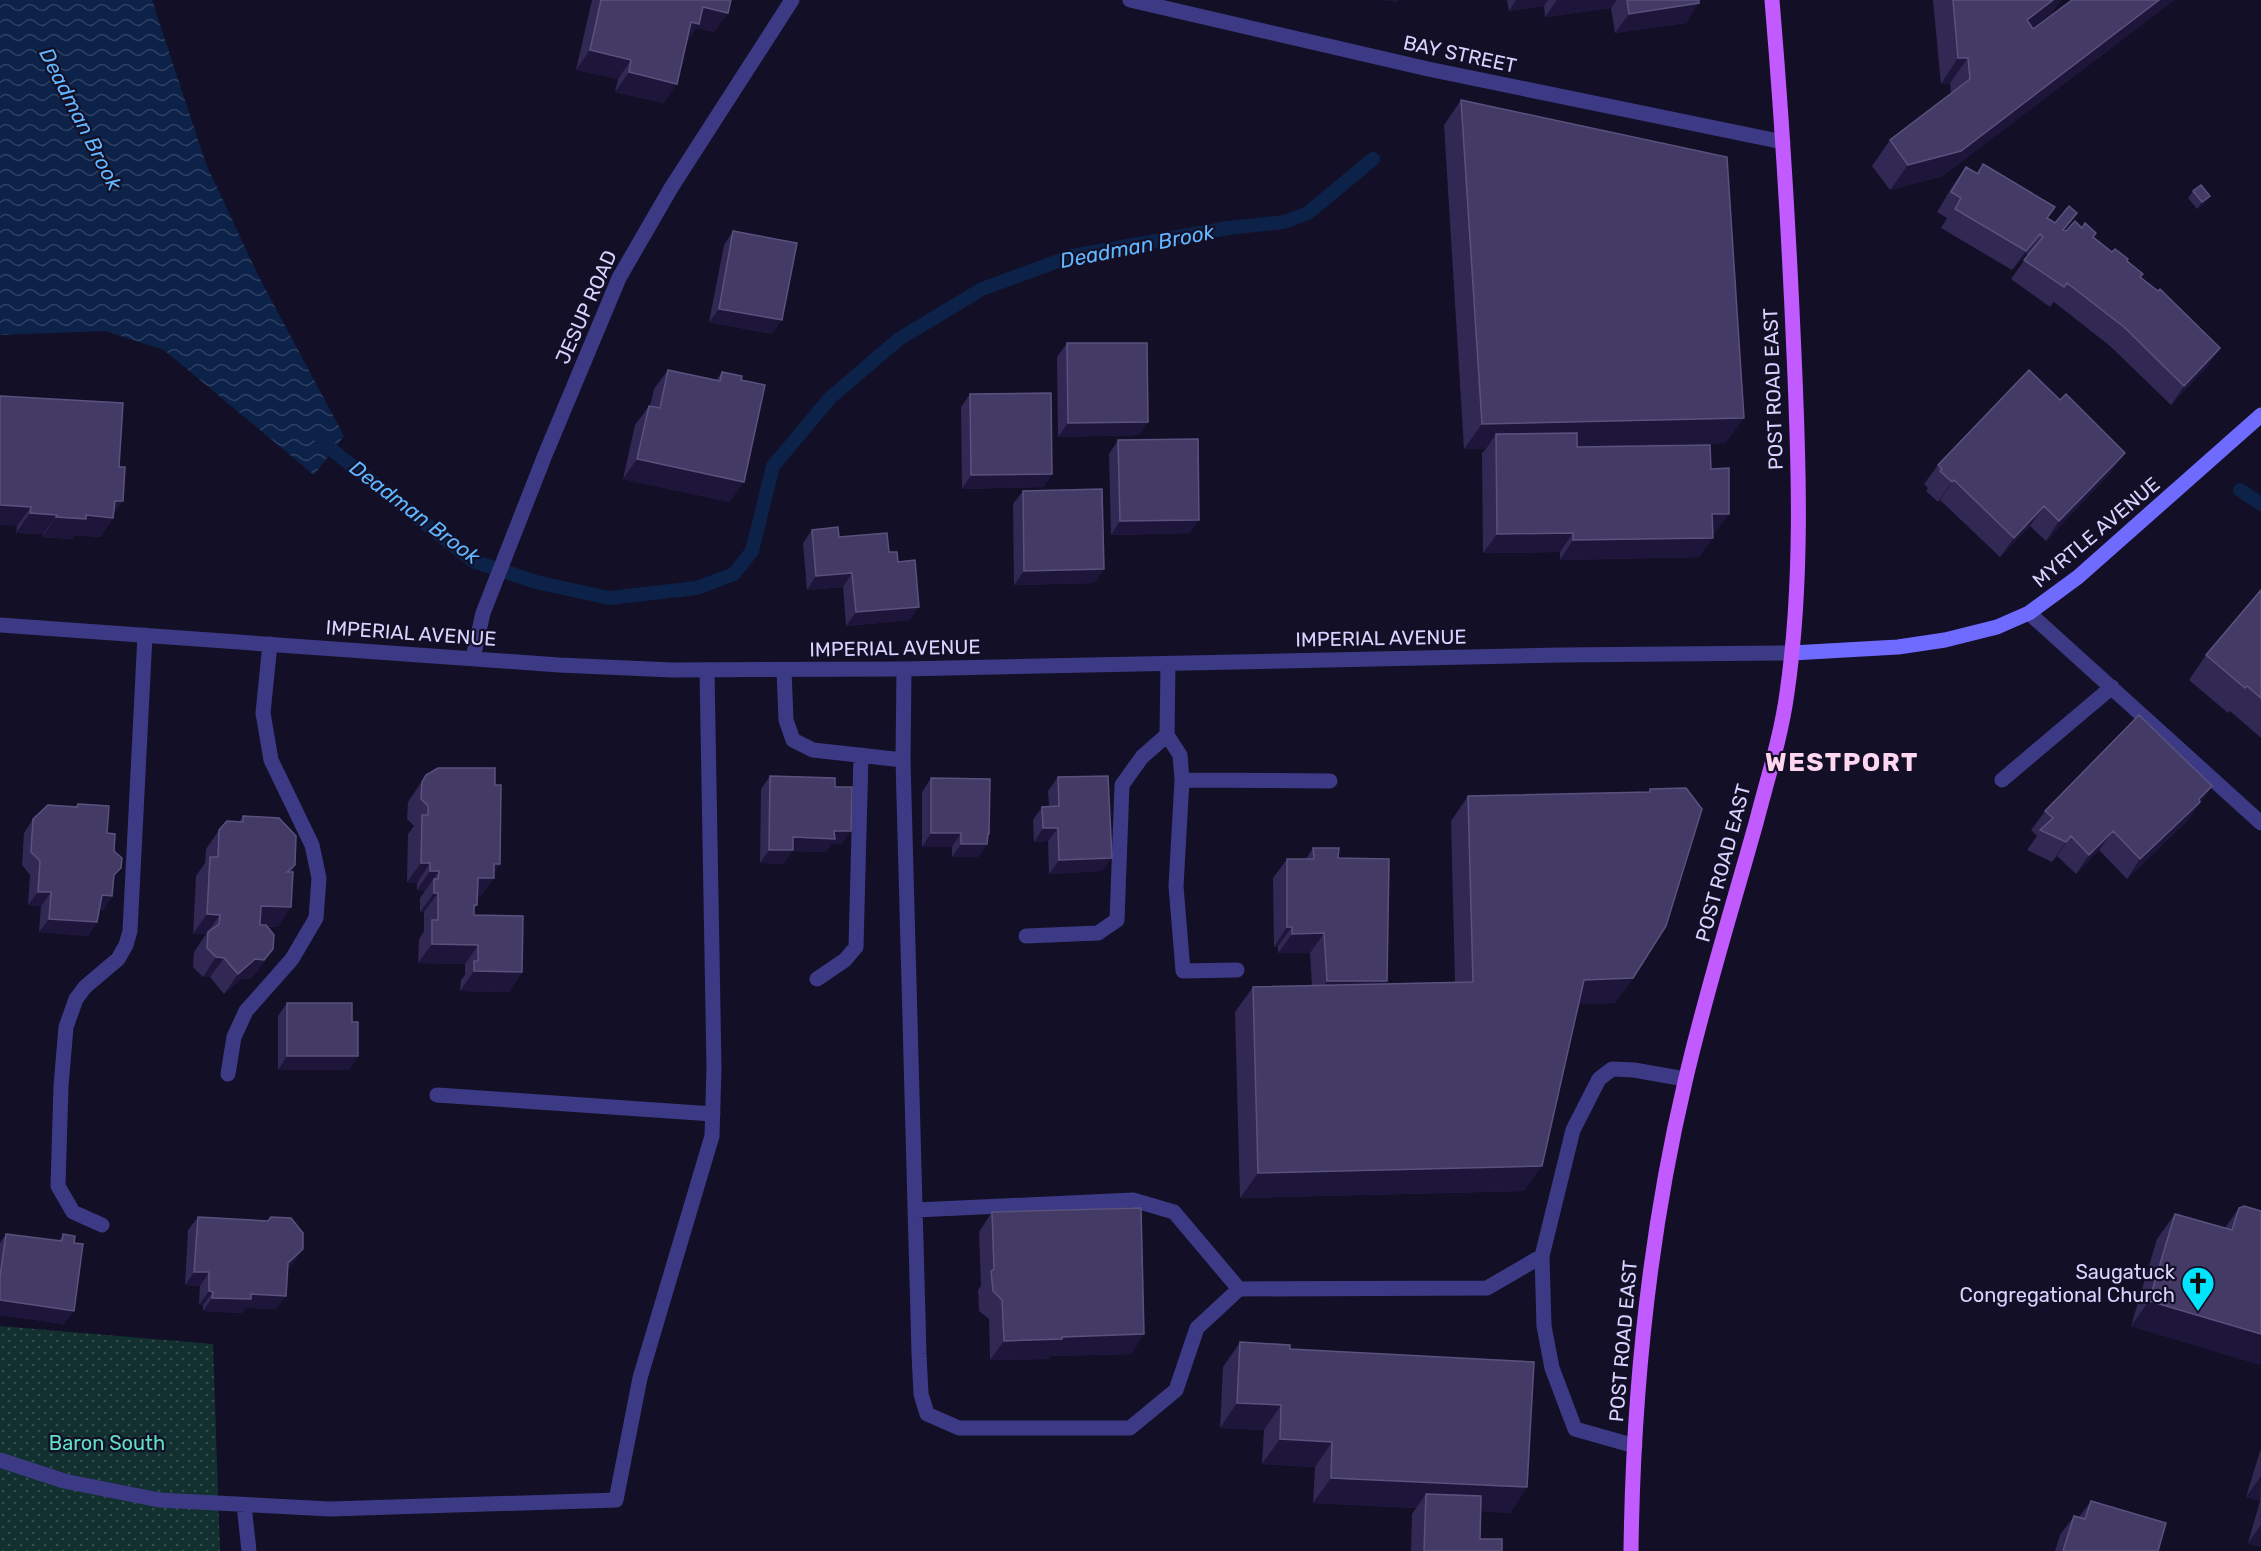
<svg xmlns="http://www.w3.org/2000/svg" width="2261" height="1551" viewBox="0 0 2261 1551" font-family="Rubik,sans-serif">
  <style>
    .grass { fill: url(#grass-dots) }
    .water { fill: url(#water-waves) }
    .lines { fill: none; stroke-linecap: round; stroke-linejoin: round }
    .stream { stroke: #0c2248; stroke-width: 14 }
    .lane { stroke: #3d3a85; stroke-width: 15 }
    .street { stroke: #3d3a85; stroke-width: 15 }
    .secondary { stroke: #6f6bff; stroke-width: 15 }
    .primary { stroke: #c25bff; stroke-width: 15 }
    .wall { fill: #312854 }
    .shaded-wall { fill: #1d163a }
    .building { fill: #433a66; stroke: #5a527e; stroke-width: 1.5 }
    .labels { text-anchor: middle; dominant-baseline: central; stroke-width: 4.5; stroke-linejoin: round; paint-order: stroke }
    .street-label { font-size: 20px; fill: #d9d4ff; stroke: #130f26 }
    .poi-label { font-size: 20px; fill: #d9d4ff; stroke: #130f26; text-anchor: end }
    .park-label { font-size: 20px; fill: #5fe0c0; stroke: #130f26 }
    .water-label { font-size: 21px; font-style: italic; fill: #62b6ff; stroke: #130f26 }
    .district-label { font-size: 26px; font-weight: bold; letter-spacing: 1.5px; fill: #ffd6f0; stroke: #130f26 }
  </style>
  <defs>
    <pattern id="grass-dots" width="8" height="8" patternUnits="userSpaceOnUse" patternTransform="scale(1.5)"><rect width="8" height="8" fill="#12302f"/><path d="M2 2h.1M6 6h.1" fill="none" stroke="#344d4e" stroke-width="1.8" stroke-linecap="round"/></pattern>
    <pattern id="water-waves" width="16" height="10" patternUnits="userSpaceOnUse" patternTransform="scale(1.5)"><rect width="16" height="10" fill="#0c2248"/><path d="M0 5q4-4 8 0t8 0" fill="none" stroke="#2f4163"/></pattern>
  </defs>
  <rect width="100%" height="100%" fill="#130f26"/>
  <path class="grass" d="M 0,1326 L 213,1344 L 220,1551 L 0,1551 Z"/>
  <path class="water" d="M 0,0 L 152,0 L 206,164 L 258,275 L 344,436 L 314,475 L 164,350 L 105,331 L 0,335 Z"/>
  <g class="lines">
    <path class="stream" d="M 321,438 L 332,450 L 473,561 L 536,582 L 609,598 L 697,588 L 734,574 L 752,551 L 773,466 L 830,398 L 899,339 L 982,289 L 1072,256 L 1228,228 L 1284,222 L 1308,213 L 1373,159
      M 2240,490 L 2261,504"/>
    <path class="lane" d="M 2029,613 L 2261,823
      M 1168,664 L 1167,735 L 1180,755 L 1182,780 L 1176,886 L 1183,971 L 1237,970
      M 904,669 L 903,760 L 919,1354 L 921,1394 L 927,1414 L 959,1428 L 1130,1428 L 1176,1390 L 1197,1328 L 1239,1289 L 1487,1288 L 1542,1256
      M 784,670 L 786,720 L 793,740 L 813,750 L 903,760
      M 1182,780 L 1330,781
      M 2002,780 L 2112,687
      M 1026,936 L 1098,933 L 1117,920 L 1122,785 L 1142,757 L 1167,735
      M 817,979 L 845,960 L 856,947 L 861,755
      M 228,1074 L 234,1037 L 246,1011 L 292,959 L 316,918 L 319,878 L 312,845 L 271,760 L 263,713 L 270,644
      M 437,1095 L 713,1114
      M 916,1210 L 1133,1200 L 1174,1212 L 1239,1289
      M 102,1225 L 73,1212 L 58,1186 L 61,1086 L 66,1027 L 76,999 L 85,987 L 118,959 L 126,945 L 130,931 L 145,635
      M 1635,1446 L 1575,1429 L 1552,1368 L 1544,1326 L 1542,1256 L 1573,1130 L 1599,1079 L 1612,1069 L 1634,1070 L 1685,1079
      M 0,1460 L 64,1481 L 159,1500 L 330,1509 L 616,1500 L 640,1378 L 712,1136 L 714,1068 L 707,670
      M 244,1505 L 249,1551"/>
    <path class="street" d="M 1130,0 L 1428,69 L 1783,142
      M 0,625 L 559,665 L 672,670 L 904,669 L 1560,655 L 1792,653
      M 473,658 L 483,613 L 545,455 L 619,278 L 671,188 L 792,0"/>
    <path class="secondary" d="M 1792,653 L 1898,647 L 1945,640 L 1997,627 L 2029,613 L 2078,577 L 2261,415"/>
    <path class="primary" d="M 1631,1551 C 1633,1393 1649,1235 1685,1082 C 1705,995 1732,909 1756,823 C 1767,780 1781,737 1787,693 C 1803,582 1799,466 1794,354 C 1789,236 1782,118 1772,0"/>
  </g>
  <path class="wall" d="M 592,0 L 731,0 L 728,13 L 714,32 L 696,28 L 687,42 L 664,103 L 615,92 L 618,79 L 576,70 Z
    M 1507,0 L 1699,0 L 1686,23 L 1615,33 L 1611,8 L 1545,17 L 1544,6 L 1509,11 Z
    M 1933,0 L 2061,0 L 2051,14 L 2047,15 L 2045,18 L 2032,28 L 1943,176 L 1890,190 L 1872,166 L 1890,140 L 1951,93 L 1950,83 L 1941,84 Z
    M 1461,100 L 1726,443 L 1577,447 L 1711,469 L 1715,533 L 1713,533 L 1699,557 L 1560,560 L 1560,552 L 1483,553 L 1482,453 L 1486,449 L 1464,449 L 1444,125 Z
    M 1983,164 L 2047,218 L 2064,231 L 2093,237 L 2112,252 L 2127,261 L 2140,277 L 2220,348 L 2207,367 L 2171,405 L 2110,346 L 2054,302 L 2050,307 L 2011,279 L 2028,255 L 2026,254 L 2012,270 L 1941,228 L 1947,218 L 1937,212 L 1952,187 L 1966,167 L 1976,173 Z
    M 2193,191 L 2205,203 L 2197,209 L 2188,198 Z
    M 733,231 L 772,334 L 709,322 L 724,245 Z
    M 1067,343 L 1139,435 L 1058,437 L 1057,357 Z
    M 668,370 L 716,380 L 722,372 L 741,380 L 730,502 L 623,479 L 635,425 L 649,406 L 650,406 L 654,389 Z
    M 970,394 L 1052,474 L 1043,487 L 962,489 L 961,407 Z
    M 0,396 L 114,514 L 113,518 L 100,537 L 74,535 L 72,539 L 42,537 L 43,534 L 16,533 L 17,526 Z
    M 1118,440 L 1190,533 L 1111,535 L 1109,454 Z
    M 1938,465 L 2111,472 L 2046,541 L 2030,526 L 2000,557 L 1940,500 L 1938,502 L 1926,491 L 1928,488 L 1924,484 Z
    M 1023,491 L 1104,569 L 1094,583 L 1014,585 L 1013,504 Z
    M 812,530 L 889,552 L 898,562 L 910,620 L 846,626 L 843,587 L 807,590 L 803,543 Z
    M 2261,590 L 2261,738 L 2230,711 L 2228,713 L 2189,680 L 2206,655 Z
    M 426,775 L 495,785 L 500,864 L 494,873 L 494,878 L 480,897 L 477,897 L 477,905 L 474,909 L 474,915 L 522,972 L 509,992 L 460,991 L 461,980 L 465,975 L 465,964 L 418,963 L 419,939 L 424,931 L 424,912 L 420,912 L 420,898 L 425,891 L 417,890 L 417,883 L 407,882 L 408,834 L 414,826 L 407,819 L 408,802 Z
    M 770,776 L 842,844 L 831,844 L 826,852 L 792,851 L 783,864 L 760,863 L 761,789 Z
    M 1058,777 L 1102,871 L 1049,874 L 1048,841 L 1034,842 L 1033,820 L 1042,807 L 1049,807 L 1048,791 Z
    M 931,778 L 989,834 L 988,837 L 987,844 L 978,857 L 952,857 L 952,847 L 922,847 L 922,792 Z
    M 2212,786 L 2187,821 L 2127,879 L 2099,850 L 2076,874 L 2057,856 L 2052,862 L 2027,850 L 2037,836 L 2031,830 L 2045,811 Z
    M 1686,788 L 1633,978 L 1615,1003 L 1578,1004 L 1524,1191 L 1240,1198 L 1235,1012 L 1253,987 L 1312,986 L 1310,953 L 1278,953 L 1278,946 L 1274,947 L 1273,878 L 1287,859 L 1306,859 L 1313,848 L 1338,858 L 1387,981 L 1385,984 L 1455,982 L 1451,821 L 1468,796 L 1648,792 L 1650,789 Z
    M 78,804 L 107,833 L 114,851 L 114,878 L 112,896 L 103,910 L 100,909 L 97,922 L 88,936 L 39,932 L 41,906 L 28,905 L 30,875 L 22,865 L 24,833 L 33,819 L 75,807 Z
    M 243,816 L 295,865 L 291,872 L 278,927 L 268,927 L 259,969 L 250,979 L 241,979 L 224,994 L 210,977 L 203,977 L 193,967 L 194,952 L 206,934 L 193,934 L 196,876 L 205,863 L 206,849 L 219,830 L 239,822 Z
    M 287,1003 L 352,1022 L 358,1056 L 349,1070 L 278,1070 L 278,1016 Z
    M 2239,1208 L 2261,1211 L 2261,1365 L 2131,1326 L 2157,1239 L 2175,1214 L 2225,1228 Z
    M 992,1212 L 1144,1334 L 1131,1354 L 1050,1356 L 1049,1359 L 990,1360 L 989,1319 L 979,1311 L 978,1290 L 981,1286 L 979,1232 Z
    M 198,1217 L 293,1263 L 288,1268 L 276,1309 L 245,1308 L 242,1313 L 203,1311 L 203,1305 L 199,1305 L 200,1286 L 185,1285 L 188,1230 Z
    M 6,1234 L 59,1241 L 63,1234 L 64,1324 L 0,1315 L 0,1243 Z
    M 1240,1342 L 1290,1349 L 1527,1487 L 1510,1513 L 1481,1511 L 1480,1539 L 1502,1551 L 1411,1551 L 1412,1514 L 1416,1508 L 1313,1503 L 1315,1467 L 1262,1464 L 1264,1430 L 1220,1428 L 1223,1367 Z
    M 2261,1448 L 2261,1547 L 2248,1543 L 2260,1501 L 2246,1497 Z
    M 2091,1501 L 2158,1551 L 2055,1551 L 2060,1535 L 2074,1516 L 2079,1517 Z"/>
  <path class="shaded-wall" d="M 1382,0 L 1399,0 L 1397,2 Z
    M 1516,0 L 1548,0 L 1544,6 L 1509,11 Z
    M 1557,0 L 1617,0 L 1611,8 L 1545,17 Z
    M 2053,0 L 2061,0 L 2051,14 L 2047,15 L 2045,18 L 2009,45 L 2027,20 Z
    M 2159,0 L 2175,0 L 1943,176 L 1890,190 L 1908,165 Z
    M 1699,3 L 1686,23 L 1615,33 L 1629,14 Z
    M 703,7 L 728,13 L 714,32 L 696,28 L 686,44 L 691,22 Z
    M 590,50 L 631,60 L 618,79 L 576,70 Z
    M 1958,58 L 1968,58 L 1950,83 L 1941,84 Z
    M 629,72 L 677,84 L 664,103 L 615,92 Z
    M 2210,196 L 2205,203 L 2197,209 L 2202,202 Z
    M 2040,234 L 2026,254 L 2012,270 L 2026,251 Z
    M 719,309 L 782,320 L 772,334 L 709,322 Z
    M 2220,348 L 2207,367 L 2171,405 L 2184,386 Z
    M 1744,418 L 1726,443 L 1496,448 L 1496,434 L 1486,449 L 1464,449 L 1482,424 Z
    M 1148,422 L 1139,435 L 1058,437 L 1068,423 Z
    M 2125,453 L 2111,472 L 2046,541 L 2059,521 Z
    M 637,459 L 744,482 L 730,502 L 623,479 Z
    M 1052,474 L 1043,487 L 962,489 L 971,475 Z
    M 1954,480 L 1940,500 L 1938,502 L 1952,482 Z
    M 115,501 L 123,501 L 111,518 L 113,518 L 100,537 L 74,535 L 72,539 L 42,537 L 56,517 L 86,515 Z
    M 0,505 L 31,507 L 17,526 L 0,525 Z
    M 2044,506 L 2030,526 L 2000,557 L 2014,538 Z
    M 30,513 L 57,515 L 43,534 L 16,533 Z
    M 1712,514 L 1729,514 L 1715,533 L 1699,533 Z
    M 1199,520 L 1190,533 L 1111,535 L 1120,521 Z
    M 1573,533 L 1560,552 L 1483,553 L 1497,534 Z
    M 1713,538 L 1699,557 L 1560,560 L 1573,540 Z
    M 1104,569 L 1094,583 L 1014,585 L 1024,571 Z
    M 852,573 L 843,587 L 807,590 L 816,576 Z
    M 919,607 L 910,620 L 846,626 L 856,612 Z
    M 2212,786 L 2187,821 L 2127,879 L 2140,859 Z
    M 1043,828 L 1058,828 L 1048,841 L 1034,842 Z
    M 834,831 L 851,831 L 842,844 L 831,844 L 826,852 L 792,851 L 783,864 L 760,863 L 769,850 L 793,837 Z
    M 2113,831 L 2099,850 L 2076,874 L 2089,855 Z
    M 931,833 L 961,833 L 952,847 L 922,847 Z
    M 988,834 L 989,834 L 983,844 L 987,844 L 978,857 L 952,857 L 961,844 Z
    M 2071,836 L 2057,856 L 2052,862 L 2066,842 Z
    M 1112,858 L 1102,871 L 1049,874 L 1059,860 Z
    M 421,863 L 430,863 L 417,883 L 407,882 Z
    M 494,864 L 500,864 L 490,878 L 494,878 L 480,897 L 464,898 L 478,878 Z
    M 430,871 L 439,871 L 425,891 L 417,890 Z
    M 38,892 L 51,892 L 41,906 L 28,905 Z
    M 434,893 L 438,893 L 424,912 L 420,912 Z
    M 102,895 L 112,896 L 103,910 L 93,909 Z
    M 261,906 L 291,907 L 278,927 L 247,926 Z
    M 207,914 L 220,915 L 206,934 L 193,934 Z
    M 49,919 L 97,922 L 88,936 L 39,932 Z
    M 1287,927 L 1292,927 L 1278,946 L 1274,947 Z
    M 1324,933 L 1310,953 L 1278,953 L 1292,934 Z
    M 432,944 L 478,945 L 465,964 L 418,963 Z
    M 273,949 L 259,969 L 250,979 L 241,979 L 224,994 L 238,974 L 255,959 Z
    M 216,957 L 224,958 L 210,977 L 203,977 Z
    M 474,971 L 522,972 L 509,992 L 460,991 Z
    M 1633,978 L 1615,1003 L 1566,1005 L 1584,980 Z
    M 1327,981 L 1387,981 L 1374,1000 L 1313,1001 Z
    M 287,1056 L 358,1056 L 349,1070 L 278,1070 Z
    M 1542,1166 L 1524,1191 L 1240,1198 L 1258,1173 Z
    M 303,1249 L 293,1263 L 279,1276 L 288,1263 Z
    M 194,1272 L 209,1272 L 200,1286 L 185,1285 Z
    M 209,1291 L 213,1292 L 203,1305 L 199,1305 Z
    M 251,1294 L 286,1296 L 276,1309 L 245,1308 L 242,1313 L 203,1311 L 212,1298 Z
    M 0,1300 L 74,1311 L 64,1324 L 0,1315 Z
    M 2149,1301 L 2261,1334 L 2261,1365 L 2131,1326 Z
    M 1144,1334 L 1131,1354 L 1050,1356 L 1049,1359 L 990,1360 L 1004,1341 L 1062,1337 Z
    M 1237,1403 L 1281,1405 L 1264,1430 L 1220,1428 Z
    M 1280,1439 L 1332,1442 L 1315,1467 L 1262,1464 Z
    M 2261,1476 L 2260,1501 L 2246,1497 Z
    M 1331,1478 L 1527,1487 L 1510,1513 L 1426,1508 L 1426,1494 L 1416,1508 L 1313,1503 Z
    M 2261,1525 L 2261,1547 L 2248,1543 Z"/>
  <path class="building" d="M 601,0 L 731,0 L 728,13 L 703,7 L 699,24 L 691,22 L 677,84 L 629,72 L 631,60 L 590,50 Z
    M 1627,0 L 1699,0 L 1699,3 L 1629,14 Z
    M 1953,0 L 2053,0 L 2027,20 L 2033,29 L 2072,0 L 2159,0 L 1961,151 L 1908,165 L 1890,140 L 1970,79 L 1968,58 L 1958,58 Z
    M 1461,100 L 1727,157 L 1744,418 L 1482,424 Z
    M 1983,164 L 2055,207 L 2047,218 L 2055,223 L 2069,206 L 2077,213 L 2063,230 L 2066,231 L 2075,221 L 2082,228 L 2085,223 L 2096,233 L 2093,237 L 2112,252 L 2115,249 L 2128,259 L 2127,261 L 2143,274 L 2140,277 L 2158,291 L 2160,289 L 2220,348 L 2184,386 L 2124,327 L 2067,283 L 2064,287 L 2024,260 L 2043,237 L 2040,234 L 2026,251 L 1955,209 L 1961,198 L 1951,192 L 1966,167 L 1978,174 Z
    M 2201,185 L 2210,196 L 2202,202 L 2193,191 Z
    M 733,231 L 797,243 L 782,320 L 719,309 Z
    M 1067,343 L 1147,343 L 1148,422 L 1068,423 Z
    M 668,370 L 720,381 L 722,372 L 742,376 L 741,380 L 765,385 L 744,482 L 637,459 L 649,406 L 660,408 Z
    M 2029,370 L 2060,400 L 2066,394 L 2125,453 L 2059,521 L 2044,506 L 2014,538 L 1954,480 L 1952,482 L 1940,471 L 1942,469 L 1938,465 Z
    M 1051,393 L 1052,474 L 971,475 L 970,394 Z
    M 0,396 L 123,403 L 119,467 L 125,467 L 123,501 L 115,501 L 113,518 L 86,515 L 86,519 L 56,517 L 57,515 L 30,513 L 31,507 L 0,505 Z
    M 1577,433 L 1577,447 L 1710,445 L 1711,469 L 1729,468 L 1729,514 L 1712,514 L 1713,538 L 1573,540 L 1573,533 L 1497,534 L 1496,434 Z
    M 1198,439 L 1199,520 L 1120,521 L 1118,440 Z
    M 1102,489 L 1104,569 L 1024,571 L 1023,491 Z
    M 838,527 L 839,537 L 887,533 L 889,552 L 897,552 L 898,562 L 915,560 L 919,607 L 856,612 L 852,573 L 816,576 L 812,530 Z
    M 2261,590 L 2261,698 L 2247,686 L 2245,688 L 2206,655 Z
    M 2139,715 L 2212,786 L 2199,799 L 2200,802 L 2140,859 L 2113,831 L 2089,855 L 2071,836 L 2066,842 L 2040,830 L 2053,818 L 2045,811 Z
    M 438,768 L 495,768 L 495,785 L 501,785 L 500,864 L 494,864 L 494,878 L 478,878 L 477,905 L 474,905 L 474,915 L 523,916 L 522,972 L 474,971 L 474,961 L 478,961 L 478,945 L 432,944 L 432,920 L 438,920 L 438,893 L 434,893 L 434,879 L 438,879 L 439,871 L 430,871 L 430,863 L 421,863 L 422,815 L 428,815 L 428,806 L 421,799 L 422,782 L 426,775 Z
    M 770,776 L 835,778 L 835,787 L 852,787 L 851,831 L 834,831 L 835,839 L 793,837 L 793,850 L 769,850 Z
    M 1108,776 L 1112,858 L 1059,860 L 1058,828 L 1043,828 L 1042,807 L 1059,806 L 1058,777 Z
    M 931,778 L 990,779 L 989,834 L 988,834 L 987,844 L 961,844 L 961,833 L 931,833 Z
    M 1686,788 L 1702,809 L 1666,926 L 1633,978 L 1584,980 L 1542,1166 L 1258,1173 L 1253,987 L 1473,982 L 1468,796 L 1650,792 L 1650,789 Z
    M 78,804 L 109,806 L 107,833 L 115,834 L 114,851 L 122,858 L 121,868 L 114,875 L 112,896 L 102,895 L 97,922 L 49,919 L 51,892 L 38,892 L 40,861 L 31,852 L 33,819 L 48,805 L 77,807 Z
    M 243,816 L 279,818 L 296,836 L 295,865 L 287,872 L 293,872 L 291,907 L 261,906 L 260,925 L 266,925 L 274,935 L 273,949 L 264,960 L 255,959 L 238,974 L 224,958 L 216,957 L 207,948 L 208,932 L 219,924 L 220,915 L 207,914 L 210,857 L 218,857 L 219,830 L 227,821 L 243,822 Z
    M 1313,848 L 1339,848 L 1338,858 L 1389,859 L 1387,981 L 1327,981 L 1324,933 L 1292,934 L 1292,927 L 1287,927 L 1287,859 L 1314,859 Z
    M 287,1003 L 352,1003 L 352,1022 L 358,1022 L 358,1056 L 287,1056 Z
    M 2244,1206 L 2261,1211 L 2261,1334 L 2149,1301 L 2175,1214 L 2232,1230 L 2239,1208 Z
    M 1141,1208 L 1144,1334 L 1062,1337 L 1062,1339 L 1004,1341 L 1002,1300 L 993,1291 L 991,1271 L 994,1269 L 992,1212 Z
    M 198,1217 L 268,1221 L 271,1217 L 291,1218 L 303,1233 L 303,1249 L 288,1263 L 286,1296 L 251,1294 L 251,1299 L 212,1298 L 213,1292 L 209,1291 L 209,1272 L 194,1272 Z
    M 6,1234 L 62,1241 L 63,1234 L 75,1236 L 74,1243 L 83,1244 L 74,1311 L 0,1300 L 0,1276 Z
    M 1240,1342 L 1290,1345 L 1290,1349 L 1534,1362 L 1527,1487 L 1331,1478 L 1332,1442 L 1280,1439 L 1281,1405 L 1237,1403 Z
    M 1426,1494 L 1481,1496 L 1480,1539 L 1502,1539 L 1502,1551 L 1424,1551 Z
    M 2091,1501 L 2166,1523 L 2158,1551 L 2063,1551 L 2074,1516 L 2085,1519 Z"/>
  <defs>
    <symbol id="church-pin" viewBox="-11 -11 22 30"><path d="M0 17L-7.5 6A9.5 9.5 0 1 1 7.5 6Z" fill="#00e5ff" stroke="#130f26"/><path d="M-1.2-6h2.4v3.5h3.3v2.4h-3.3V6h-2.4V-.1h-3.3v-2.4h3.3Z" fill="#111"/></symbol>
  </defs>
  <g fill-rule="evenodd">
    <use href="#church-pin" x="2179" y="1264" width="38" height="52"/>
  </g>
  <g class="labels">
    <g class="street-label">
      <text transform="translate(1460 54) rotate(12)">BAY STREET</text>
      <text transform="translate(586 307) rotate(-66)">JESUP ROAD</text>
      <text transform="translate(1773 389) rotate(-92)">POST ROAD EAST</text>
      <text transform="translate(2096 532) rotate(-40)">MYRTLE AVENUE</text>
      <text transform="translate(411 633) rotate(4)">IMPERIAL AVENUE</text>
      <text transform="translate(1381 638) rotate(-1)">IMPERIAL AVENUE</text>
      <text transform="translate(895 648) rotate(-1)">IMPERIAL AVENUE</text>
      <text transform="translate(1723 863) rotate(-75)">POST ROAD EAST</text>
      <text transform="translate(1623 1341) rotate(-85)">POST ROAD EAST</text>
    </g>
    <g class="poi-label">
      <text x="2175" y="1272">Saugatuck<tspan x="2175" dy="23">Congregational Church</tspan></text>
    </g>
    <g class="park-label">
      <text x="107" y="1443">Baron South</text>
    </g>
    <g class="water-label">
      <text transform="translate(81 119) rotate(63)">Deadman Brook</text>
      <text transform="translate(1137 246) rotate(-11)">Deadman Brook</text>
      <text transform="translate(415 512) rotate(37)">Deadman Brook</text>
    </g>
    <g class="district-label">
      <text x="1842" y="762">WESTPORT</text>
    </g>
  </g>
</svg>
